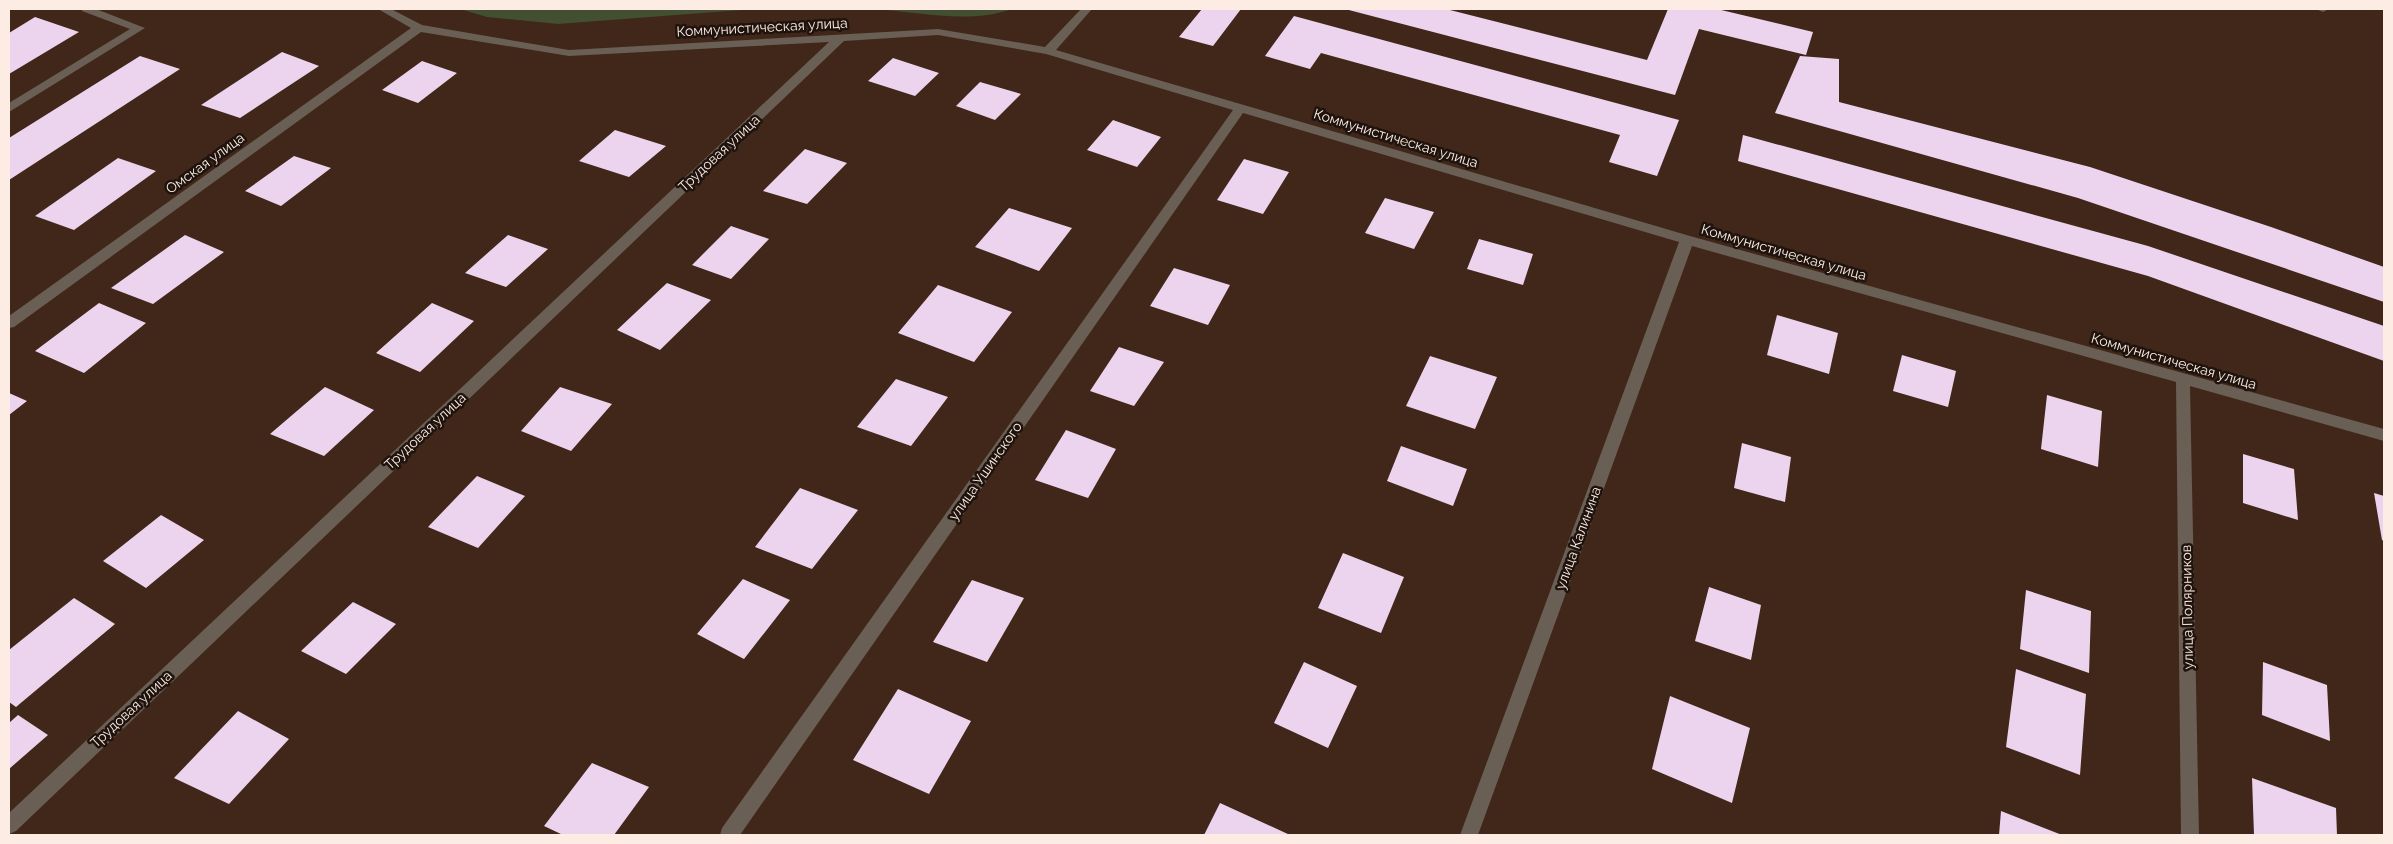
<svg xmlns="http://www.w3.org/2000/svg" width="2393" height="844" viewBox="0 0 2393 844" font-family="Raleway,sans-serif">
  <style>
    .green { fill: #434f31 }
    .building { fill: #edd4ee }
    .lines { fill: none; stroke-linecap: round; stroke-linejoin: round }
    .minor { fill: #695f55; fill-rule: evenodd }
    .labels { text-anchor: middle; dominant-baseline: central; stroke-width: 5; stroke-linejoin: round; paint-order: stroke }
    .street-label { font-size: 14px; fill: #fdece3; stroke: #1e130d }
  </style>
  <rect width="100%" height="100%" fill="#402719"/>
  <path class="green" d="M 460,9 L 755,9 L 558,24 L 487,17 Z
    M 871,9 L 1012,9 C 966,25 918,11 871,9 Z"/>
  <path class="building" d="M 1202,9 L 1241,9 L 1213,46 L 1179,37 Z
    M 1345,9 L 1446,9 L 1647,60 L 1668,9 L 1717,9 L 1813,32 L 1806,55 L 1699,29 L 1675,95 Z
    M 1294,16 L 1679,120 L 1657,176 L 1609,162 L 1620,135 L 1321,53 L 1310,69 L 1265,56 Z
    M 35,17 L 79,32 L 9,74 L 9,33 Z
    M 282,52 L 319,66 L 240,118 L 201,105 Z
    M 140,56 L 180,69 L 9,180 L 9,138 Z
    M 1800,56 L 1839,59 L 1839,102 L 2090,167 L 2271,227 L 2384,267 L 2384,302 L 2078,198 L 1775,113 Z
    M 893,58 L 939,73 L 915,96 L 868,81 Z
    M 422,61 L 457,73 L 418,103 L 382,90 Z
    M 980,82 L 1021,94 L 995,120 L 956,106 Z
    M 1113,120 L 1161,137 L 1137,167 L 1087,150 Z
    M 615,130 L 666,146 L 629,177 L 579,161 Z
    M 1743,135 L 2148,246 L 2384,326 L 2384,361 L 2148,276 L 1738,161 Z
    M 805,149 L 847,163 L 807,204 L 763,191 Z
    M 294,156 L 331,168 L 281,206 L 245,191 Z
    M 118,158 L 156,171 L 74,230 L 35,216 Z
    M 1244,159 L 1289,172 L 1263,214 L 1217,200 Z
    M 1385,198 L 1434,212 L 1414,249 L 1365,233 Z
    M 1009,208 L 1072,228 L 1039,271 L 975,247 Z
    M 731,226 L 769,239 L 731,279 L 692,265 Z
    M 185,235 L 224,252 L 153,304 L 111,288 Z
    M 508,235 L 548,249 L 506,287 L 465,273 Z
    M 1479,239 L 1533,254 L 1523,285 L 1467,269 Z
    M 1174,268 L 1230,285 L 1208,325 L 1150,306 Z
    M 667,283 L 711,300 L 660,350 L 617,330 Z
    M 938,285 L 1012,312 L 974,362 L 898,333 Z
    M 99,303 L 146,323 L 84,373 L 35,351 Z
    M 432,303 L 474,321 L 420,372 L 376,353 Z
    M 1777,315 L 1838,333 L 1829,374 L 1767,355 Z
    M 1119,347 L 1164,362 L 1134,406 L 1090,391 Z
    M 1902,355 L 1956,371 L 1948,407 L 1893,391 Z
    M 1430,356 L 1497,377 L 1475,429 L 1406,406 Z
    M 896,379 L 948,397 L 911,446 L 857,427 Z
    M 325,387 L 374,410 L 324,456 L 270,434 Z
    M 560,387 L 612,404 L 571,451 L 521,431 Z
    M 9,393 L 27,401 L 9,415 Z
    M 2047,395 L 2102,411 L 2098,467 L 2041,449 Z
    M 1066,430 L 1116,449 L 1088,498 L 1035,480 Z
    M 1742,443 L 1791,457 L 1785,502 L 1734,488 Z
    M 1401,446 L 1467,469 L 1453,506 L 1387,481 Z
    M 2243,454 L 2294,469 L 2298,520 L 2243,503 Z
    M 477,476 L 525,496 L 478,548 L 428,527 Z
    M 800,488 L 858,510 L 812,569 L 755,547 Z
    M 2374,493 L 2384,496 L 2384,541 L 2382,540 Z
    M 161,515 L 204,540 L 146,588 L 103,561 Z
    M 1343,553 L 1404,577 L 1381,633 L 1318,608 Z
    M 743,579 L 790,600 L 744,659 L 697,634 Z
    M 972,580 L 1024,598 L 987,662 L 933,642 Z
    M 1709,587 L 1761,605 L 1751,660 L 1695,641 Z
    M 2026,590 L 2091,611 L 2089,673 L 2020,649 Z
    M 74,598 L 115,624 L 16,707 L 9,702 L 9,650 Z
    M 353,602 L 396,624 L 346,674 L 301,651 Z
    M 1304,662 L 1357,686 L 1328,748 L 1274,723 Z
    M 2263,662 L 2327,685 L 2330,741 L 2262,715 Z
    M 2016,669 L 2086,694 L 2080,775 L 2006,747 Z
    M 898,689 L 971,721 L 929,794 L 853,760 Z
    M 1670,696 L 1750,728 L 1732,803 L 1652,769 Z
    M 238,711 L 289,739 L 229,804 L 174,778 Z
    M 18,715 L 48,735 L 9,769 L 9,723 Z
    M 592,763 L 649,787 L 614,835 L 563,835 L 544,826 Z
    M 2252,778 L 2336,808 L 2337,835 L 2254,835 Z
    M 1220,803 L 1290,835 L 1204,835 Z
    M 2001,811 L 2062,835 L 1999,835 Z"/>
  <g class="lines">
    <path class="minor" d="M 81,9 L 96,9 L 145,28 L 9,112 L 9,103 L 130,29 L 82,11 Z
      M 378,9 L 391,9 L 422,25 L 569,50 L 938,29 L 1045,47 L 1081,9 L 1092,9 L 1056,50 L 1690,236 L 2384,429 L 2384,441 L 2190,386 L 2199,835 L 2181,835 L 2176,382 L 1692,246 L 1478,835 L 1460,835 L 1679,242 L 1243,113 L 740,835 L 720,835 L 722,828 L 1233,110 L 1046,54 L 938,35 L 844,41 L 16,831 L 9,834 L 9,813 L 829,42 L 569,56 L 421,32 L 14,327 L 9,328 L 9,316 L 411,28 Z
      M 2316,9 L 2329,9 L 2323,12 Z"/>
  </g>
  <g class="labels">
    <g class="street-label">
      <text transform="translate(762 27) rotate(-3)">Коммунистическая улица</text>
      <text transform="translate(1396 138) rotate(17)">Коммунистическая улица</text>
      <text transform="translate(719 153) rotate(-43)">Трудовая улица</text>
      <text transform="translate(205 163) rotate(-36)">Омская улица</text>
      <text transform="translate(1784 252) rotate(16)">Коммунистическая улица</text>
      <text transform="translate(2174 361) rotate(16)">Коммунистическая улица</text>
      <text transform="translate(425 431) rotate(-43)">Трудовая улица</text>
      <text transform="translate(985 471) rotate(-55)">улица Ушинского</text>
      <text transform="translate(1578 538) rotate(-70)">улица Калинина</text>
      <text transform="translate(2187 607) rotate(-91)">улица Полярников</text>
      <text transform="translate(131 709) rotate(-43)">Трудовая улица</text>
    </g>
  </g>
  <rect width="2393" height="844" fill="none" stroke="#fdece3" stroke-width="20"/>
</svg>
